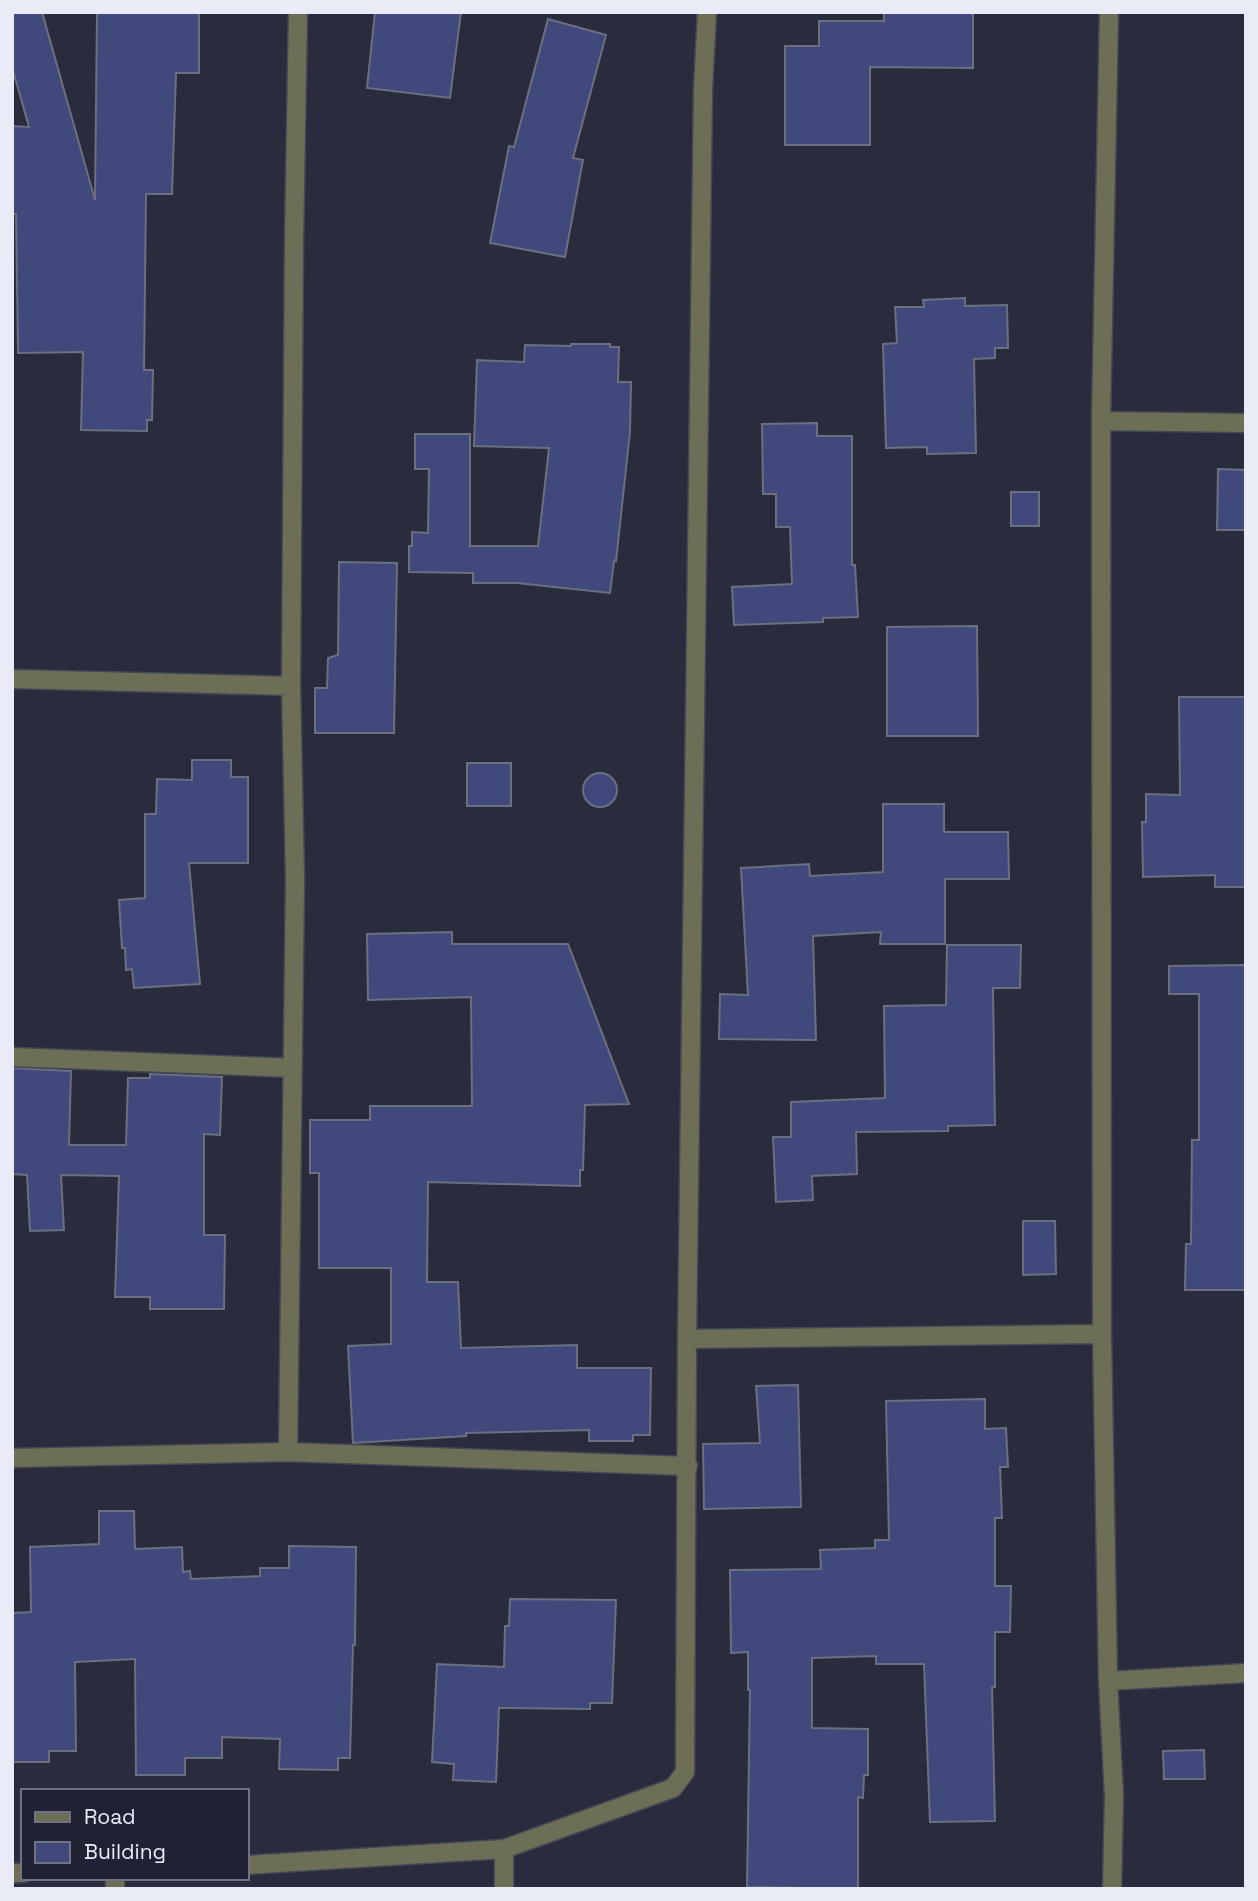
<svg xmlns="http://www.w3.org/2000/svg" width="1258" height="1901" viewBox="0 0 1258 1901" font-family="'Space Grotesk',sans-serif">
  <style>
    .building { fill: #41487b; stroke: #6b6f82; stroke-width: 2 }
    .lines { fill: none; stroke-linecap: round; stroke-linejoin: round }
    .street-casing { stroke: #444756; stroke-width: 21 }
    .street { stroke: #6c6f56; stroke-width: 18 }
  </style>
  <rect width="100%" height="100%" fill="#292c3c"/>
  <path class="building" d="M 12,12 L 42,12 L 95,200 L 97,12 L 199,12 L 199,73 L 176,73 L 172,194 L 146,194 L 144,370 L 153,370 L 152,420 L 147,420 L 147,431 L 81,430 L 83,352 L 18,353 L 16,214 L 12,214 L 12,126 L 29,127 L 12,67 Z
    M 375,12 L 461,12 L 450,98 L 367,88 Z
    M 884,12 L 973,12 L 973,68 L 870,67 L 870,145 L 785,145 L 785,46 L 819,46 L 819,21 L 884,21 Z
    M 548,19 L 606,35 L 573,158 L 583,160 L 565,257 L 490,243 L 509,146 L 514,147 Z
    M 965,298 L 965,306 L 1007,305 L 1008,348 L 995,348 L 995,358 L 974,359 L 976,453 L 927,454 L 927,447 L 886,448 L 883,344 L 897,343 L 895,307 L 924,307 L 923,300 Z
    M 571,344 L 610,344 L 610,347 L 619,347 L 618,382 L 631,382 L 630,432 L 616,561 L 614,561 L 610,593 L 517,583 L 473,583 L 473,573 L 409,572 L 409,546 L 412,546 L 412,532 L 428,533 L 429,469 L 415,469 L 415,434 L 470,434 L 470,546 L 538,546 L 549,448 L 474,446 L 477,360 L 524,362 L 525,345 L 571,346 Z
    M 817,423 L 817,436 L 852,436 L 852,565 L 855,565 L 858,617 L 823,618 L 823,622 L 734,625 L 732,587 L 792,584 L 790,527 L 776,527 L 776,494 L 763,494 L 762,424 Z
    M 1218,469 L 1246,470 L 1246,530 L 1217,530 Z
    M 1011,492 L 1039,492 L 1039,526 L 1011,526 Z
    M 339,562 L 397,563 L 394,733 L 315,733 L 315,688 L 327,688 L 328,658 L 338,655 Z
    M 977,626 L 978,736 L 887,736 L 887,627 Z
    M 1179,697 L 1246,697 L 1246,887 L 1215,887 L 1215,875 L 1143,877 L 1142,822 L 1146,822 L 1146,794 L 1180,795 Z
    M 192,760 L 231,760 L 231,777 L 248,777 L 248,863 L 189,863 L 200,984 L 134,988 L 132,969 L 126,970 L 125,948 L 122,948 L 119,900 L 145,898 L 145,814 L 156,814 L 157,779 L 192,780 Z
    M 467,763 L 511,763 L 511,806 L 467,806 Z
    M583 790a17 17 0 1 1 34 0a17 17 0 1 1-34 0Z
    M 883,804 L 944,804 L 944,832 L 1008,832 L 1009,879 L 945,879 L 945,944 L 880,944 L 881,932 L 813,936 L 816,1040 L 719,1039 L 720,994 L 748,995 L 741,868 L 809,864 L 810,876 L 883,872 Z
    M 452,932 L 452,944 L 568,944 L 629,1104 L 585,1105 L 583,1170 L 580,1170 L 580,1186 L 428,1182 L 427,1282 L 458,1282 L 461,1348 L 577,1345 L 577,1368 L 651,1368 L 650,1435 L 633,1435 L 633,1441 L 589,1441 L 589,1430 L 466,1433 L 466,1436 L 353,1443 L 348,1346 L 391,1344 L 391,1268 L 319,1268 L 319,1173 L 310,1173 L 310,1120 L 370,1120 L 370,1106 L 472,1106 L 471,997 L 368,1000 L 367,934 Z
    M 947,945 L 1021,945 L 1020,988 L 993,988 L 995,1125 L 948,1126 L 948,1131 L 856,1132 L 857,1174 L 812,1176 L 813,1200 L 776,1202 L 773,1137 L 791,1137 L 791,1102 L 885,1098 L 884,1006 L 946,1005 Z
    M 1246,965 L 1246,1290 L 1185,1290 L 1186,1244 L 1191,1244 L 1192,1140 L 1199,1140 L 1199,994 L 1169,994 L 1169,966 Z
    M 12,1068 L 71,1071 L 69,1145 L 126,1145 L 128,1078 L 150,1078 L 150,1074 L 222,1077 L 220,1135 L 204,1134 L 204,1235 L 225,1235 L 224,1309 L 150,1309 L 150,1297 L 115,1297 L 119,1176 L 61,1175 L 64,1230 L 30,1231 L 27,1175 L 12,1174 Z
    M 1023,1221 L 1055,1221 L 1056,1274 L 1023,1275 Z
    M 798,1385 L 801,1507 L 704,1509 L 703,1444 L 760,1443 L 756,1386 Z
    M 985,1399 L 985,1429 L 1006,1428 L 1008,1467 L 1000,1467 L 1002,1518 L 995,1518 L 995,1586 L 1011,1586 L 1010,1632 L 995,1632 L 995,1687 L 992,1687 L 995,1821 L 930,1822 L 924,1664 L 876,1664 L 876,1656 L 812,1658 L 812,1728 L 868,1729 L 868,1775 L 864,1775 L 863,1798 L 858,1797 L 858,1889 L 747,1887 L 750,1690 L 748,1690 L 748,1652 L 731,1653 L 730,1570 L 821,1569 L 820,1550 L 875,1548 L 875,1540 L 889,1540 L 886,1401 Z
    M 99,1511 L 134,1511 L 135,1549 L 182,1547 L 183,1572 L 190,1571 L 191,1579 L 260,1576 L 260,1568 L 289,1568 L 289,1546 L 356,1547 L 355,1645 L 353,1645 L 350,1758 L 338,1758 L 338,1770 L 279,1769 L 280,1739 L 222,1737 L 222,1758 L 185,1758 L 185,1775 L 136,1775 L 135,1659 L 75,1662 L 76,1751 L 49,1751 L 49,1762 L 12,1762 L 12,1613 L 31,1612 L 30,1547 L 99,1544 Z
    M 510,1599 L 616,1600 L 612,1703 L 590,1703 L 590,1709 L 499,1708 L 496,1782 L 453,1780 L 454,1764 L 432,1762 L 437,1664 L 504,1667 L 505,1626 L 509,1626 Z
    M 1204,1750 L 1205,1779 L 1164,1779 L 1163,1751 Z"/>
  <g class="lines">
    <defs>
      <path id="street" d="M 1109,12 L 1101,421 L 1102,1334 L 1108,1681 L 1114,1796 L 1112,1889
        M 1101,421 L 1246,423
        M 12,679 L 291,686
        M 12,1057 L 293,1068
        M 687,1339 L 1102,1334
        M 288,1452 L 295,879 L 291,686 L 294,241 L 298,12
        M 12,1458 L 288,1452 L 688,1466
        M 1108,1681 L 1246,1673
        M 504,1849 L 504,1889
        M 247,1865 L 504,1849 L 673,1788 L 685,1772 L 687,1339 L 703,89 L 707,12
        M 12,1873 L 23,1873
        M 115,1878 L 115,1889"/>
    </defs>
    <use href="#street" class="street-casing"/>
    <use href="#street" class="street"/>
  </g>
  <rect width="1258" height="1901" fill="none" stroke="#e9ecf7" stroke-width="28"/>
  <rect x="21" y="1789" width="228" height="91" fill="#1f2232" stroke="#707381" stroke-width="2"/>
  <rect x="35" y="1812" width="35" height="10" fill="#6c6f56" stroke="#707381" stroke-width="2"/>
  <text x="84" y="1824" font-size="21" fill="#e9ecf7">Road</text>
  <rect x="35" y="1842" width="35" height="21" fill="#41487b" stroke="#707381" stroke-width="2"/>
  <text x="84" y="1859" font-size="21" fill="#e9ecf7">Building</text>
</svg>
